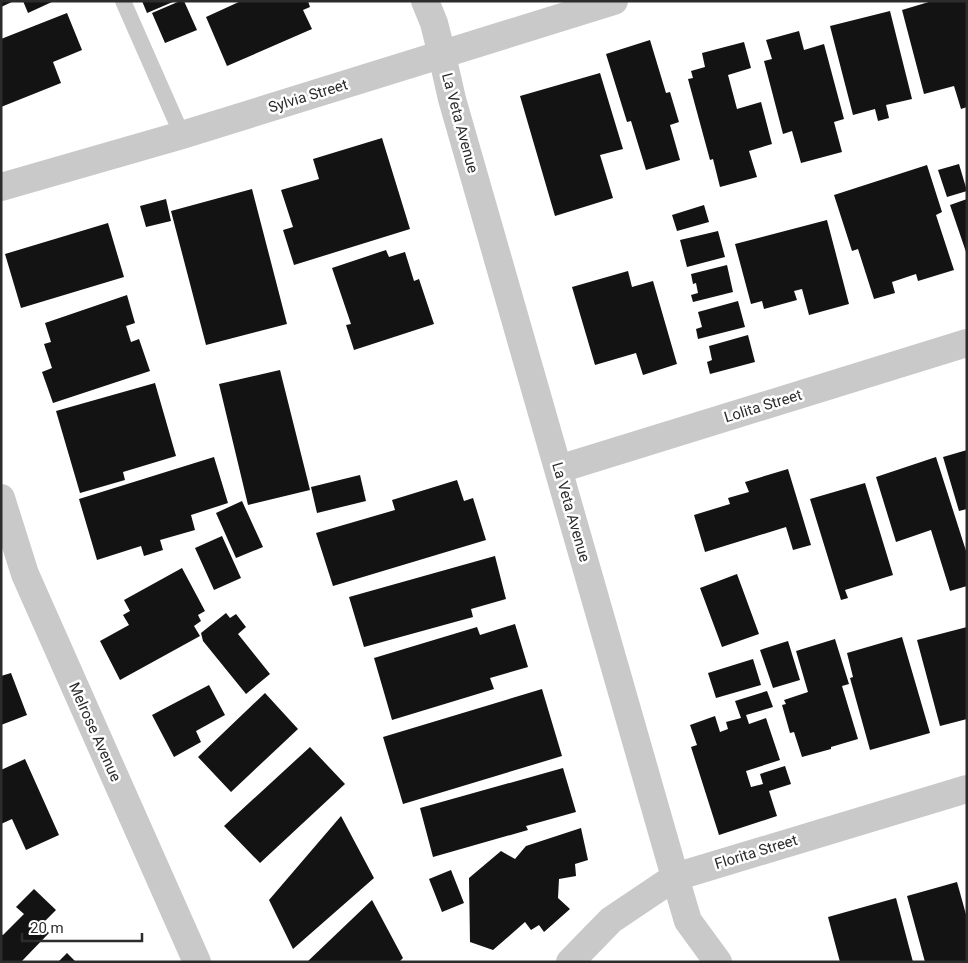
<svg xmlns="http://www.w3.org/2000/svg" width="968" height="963" viewBox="0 0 968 963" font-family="Roboto,sans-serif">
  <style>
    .building { fill: #131313 }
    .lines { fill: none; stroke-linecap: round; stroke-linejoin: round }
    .service { stroke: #c9c9c9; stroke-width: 16 }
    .minor { stroke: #c9c9c9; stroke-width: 28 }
    .tertiary { stroke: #c9c9c9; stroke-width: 28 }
    .labels { text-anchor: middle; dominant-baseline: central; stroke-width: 5; stroke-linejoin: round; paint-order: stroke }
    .street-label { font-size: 15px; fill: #2c2c2c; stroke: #fff }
  </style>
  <rect width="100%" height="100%" fill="#fff"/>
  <path class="building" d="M 1,1 L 14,1 L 1,7 Z
    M 23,1 L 54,1 L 28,13 Z
    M 142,1 L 175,1 L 147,13 Z
    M 180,1 L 184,1 L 197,30 L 165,43 L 152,13 Z
    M 241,1 L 308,1 L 310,7 L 303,10 L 312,29 L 227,66 L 206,17 Z
    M 932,1 L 967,1 L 967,107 L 961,109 L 954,86 L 924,94 L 902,10 Z
    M 890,11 L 912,99 L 886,105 L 889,118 L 878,121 L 875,109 L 853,115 L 830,26 Z
    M 67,13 L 82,50 L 53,62 L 61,83 L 1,107 L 1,39 Z
    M 799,31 L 804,50 L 824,44 L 844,119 L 834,122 L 842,152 L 801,163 L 792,131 L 783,134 L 764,61 L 772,59 L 766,40 Z
    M 650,40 L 666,93 L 670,92 L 679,122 L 670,125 L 680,160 L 646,170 L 631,121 L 627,122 L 606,54 Z
    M 744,42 L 751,68 L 728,75 L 737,109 L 761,102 L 772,144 L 749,151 L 757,177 L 720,187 L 713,159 L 710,160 L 688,79 L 693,78 L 691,71 L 705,67 L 702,53 Z
    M 600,73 L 623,149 L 600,155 L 613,198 L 555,216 L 520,96 Z
    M 382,138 L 410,229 L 294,265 L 283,230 L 293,227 L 281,190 L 319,179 L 313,159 Z
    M 959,164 L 967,191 L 947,197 L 938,170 Z
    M 927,165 L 942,212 L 936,215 L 954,270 L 918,281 L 916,274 L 892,282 L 895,293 L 874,299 L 858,249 L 852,251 L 834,195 Z
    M 252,189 L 287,324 L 206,345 L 171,211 Z
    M 166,199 L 171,221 L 146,227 L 140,206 Z
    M 967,199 L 967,251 L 966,252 L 950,205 Z
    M 704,205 L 709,222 L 677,231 L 672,215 Z
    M 827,220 L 849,304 L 809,315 L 802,289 L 794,291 L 797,300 L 764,309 L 762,301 L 751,304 L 735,244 Z
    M 108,223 L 124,277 L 21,308 L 5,254 Z
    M 718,231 L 725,257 L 687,267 L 680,240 Z
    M 386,250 L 389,257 L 405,252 L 414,281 L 419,279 L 434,324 L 354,350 L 346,325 L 351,324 L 332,268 Z
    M 727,265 L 733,292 L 693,302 L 691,295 L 698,293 L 696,283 L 693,284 L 691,274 Z
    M 628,271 L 632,287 L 653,281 L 677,364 L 643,375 L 636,353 L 595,365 L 572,287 Z
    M 127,295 L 135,323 L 126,326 L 131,342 L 139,339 L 150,371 L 53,403 L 42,372 L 52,368 L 44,344 L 51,342 L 45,323 Z
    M 738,301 L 745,327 L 698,339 L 696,329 L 702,327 L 698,312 Z
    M 748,335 L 755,362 L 710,374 L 707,362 L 712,360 L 709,346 Z
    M 280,370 L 310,490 L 248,505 L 219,384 Z
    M 155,383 L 176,456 L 123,472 L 125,480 L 80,493 L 56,411 Z
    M 967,450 L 967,509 L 959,511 L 943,457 Z
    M 214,457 L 228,503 L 191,515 L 195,530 L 160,540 L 163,550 L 144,556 L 141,546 L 97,560 L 79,499 Z
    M 936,457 L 967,554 L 967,586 L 950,591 L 931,530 L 896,542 L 876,477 Z
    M 788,469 L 811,545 L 793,550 L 786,527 L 705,552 L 694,515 L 730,504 L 728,498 L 749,492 L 745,482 Z
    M 360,475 L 366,501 L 317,513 L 311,487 Z
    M 457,480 L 464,501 L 473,498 L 486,540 L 333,586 L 316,533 L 395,510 L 392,500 Z
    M 865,483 L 893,575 L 845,590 L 848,598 L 841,600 L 810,499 Z
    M 242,501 L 263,547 L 236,558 L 216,513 Z
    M 222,536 L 241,578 L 214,590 L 195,548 Z
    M 495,556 L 506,599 L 471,609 L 473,617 L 364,647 L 349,597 Z
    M 182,568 L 205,611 L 198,615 L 201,621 L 194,626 L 200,636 L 120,680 L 100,641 L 129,625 L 123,615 L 130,611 L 124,600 Z
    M 737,574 L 759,634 L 722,647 L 700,588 Z
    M 226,613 L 230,618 L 236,614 L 246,627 L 238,634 L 270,674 L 246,694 L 203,641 L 201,633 Z
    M 515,624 L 528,667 L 490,678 L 494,689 L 392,720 L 374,658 L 477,627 L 480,635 Z
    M 967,627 L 967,719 L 940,726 L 917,640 Z
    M 902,637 L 930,733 L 870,750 L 850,678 L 853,677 L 847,653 Z
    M 835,639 L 849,684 L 842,686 L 858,739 L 831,747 L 831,749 L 802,757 L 794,732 L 790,733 L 782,705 L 786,704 L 784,700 L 808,692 L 796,651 Z
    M 788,641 L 800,680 L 773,688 L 760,650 Z
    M 753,659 L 761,685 L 716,698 L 708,673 Z
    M 11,673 L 27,715 L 1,725 L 1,676 Z
    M 209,685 L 225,715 L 196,731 L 201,742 L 174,757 L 152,715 Z
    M 542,689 L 562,756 L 403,804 L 383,737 Z
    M 767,691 L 773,707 L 746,715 L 749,724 L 766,718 L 780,760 L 746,771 L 751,787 L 763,784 L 760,774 L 785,766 L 791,784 L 769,791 L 777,816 L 719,835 L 691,747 L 697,745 L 690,725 L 715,716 L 720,732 L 728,729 L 726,722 L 741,718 L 735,701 Z
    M 265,693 L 298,729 L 231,792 L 198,757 Z
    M 310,747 L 345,784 L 260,863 L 224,826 Z
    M 25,759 L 59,835 L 26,850 L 12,819 L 1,824 L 1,770 Z
    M 563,768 L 576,812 L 526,826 L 528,830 L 433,857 L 420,808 Z
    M 341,816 L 374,878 L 293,949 L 269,900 Z
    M 581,828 L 588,860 L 575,864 L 576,876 L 559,879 L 558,898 L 570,909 L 544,932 L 539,925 L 531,930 L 525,922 L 493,950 L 470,942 L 469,878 L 501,851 L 515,859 L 526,846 Z
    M 451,870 L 464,903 L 442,912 L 429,879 Z
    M 957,882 L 967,918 L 967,962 L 925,962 L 907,896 Z
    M 34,889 L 56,910 L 41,925 L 49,933 L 21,962 L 1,962 L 1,934 L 3,935 L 24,914 L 16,907 Z
    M 896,898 L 913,962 L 840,962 L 828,917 Z
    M 372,900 L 403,958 L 399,962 L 307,962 Z
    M 67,953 L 76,962 L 58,962 Z"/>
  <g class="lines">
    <path class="service" d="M 123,1 L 182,135"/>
    <path class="minor" d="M 442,55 L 452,99 L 675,877 L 688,921 L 718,962
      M 559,469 L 967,343
      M 570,962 L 611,920 L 675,877 L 967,789"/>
    <path class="tertiary" d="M 425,1 L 434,23 L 442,55
      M 1,187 L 182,135 L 614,1
      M 1,498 L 25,574 L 197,962"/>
  </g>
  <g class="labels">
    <g class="street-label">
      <text transform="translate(308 96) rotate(-17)">Sylvia Street</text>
      <text transform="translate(460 123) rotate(75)">La Veta Avenue</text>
      <text transform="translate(763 406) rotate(-17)">Lolita Street</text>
      <text transform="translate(571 512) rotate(74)">La Veta Avenue</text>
      <text transform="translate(95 732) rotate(66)">Melrose Avenue</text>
      <text transform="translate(756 852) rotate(-17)">Florita Street</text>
    </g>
  </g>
  <rect width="968" height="963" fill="none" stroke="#2c2c2c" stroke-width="5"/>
  <path d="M22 933v8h120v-8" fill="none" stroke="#2c2c2c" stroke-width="2.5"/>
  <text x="30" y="933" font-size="15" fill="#2c2c2c" stroke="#ffffff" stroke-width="4" paint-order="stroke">20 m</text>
</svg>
